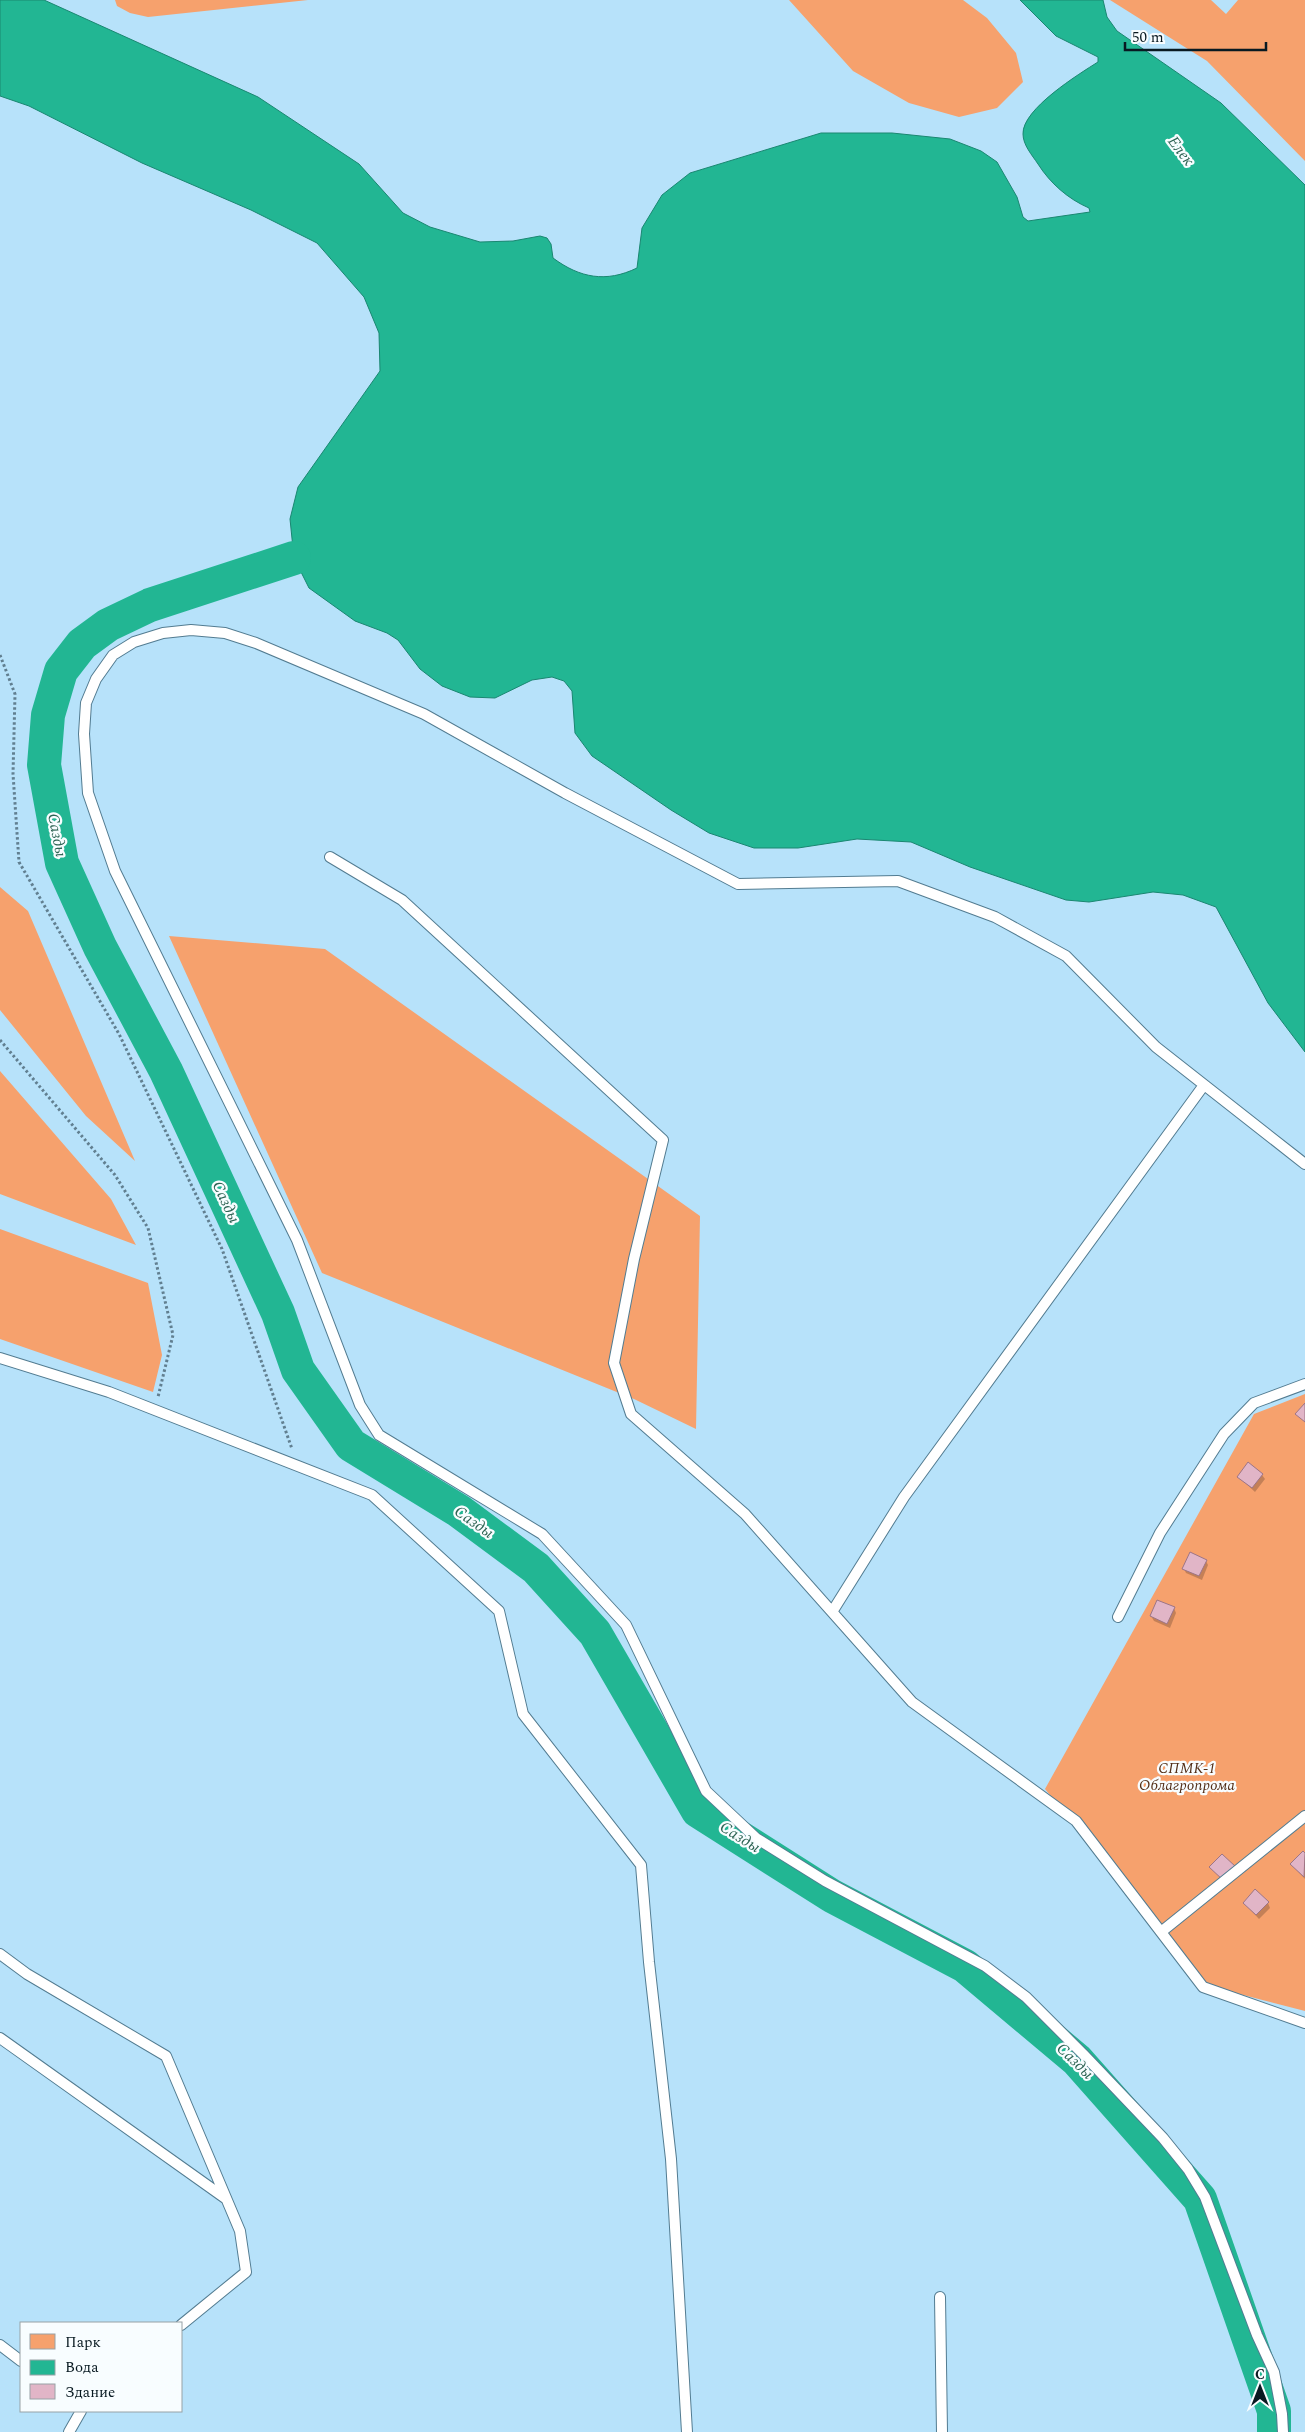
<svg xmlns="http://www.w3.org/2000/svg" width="1305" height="2432" viewBox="0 0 1305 2432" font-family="Spectral,serif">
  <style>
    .green { fill: #f6a16d }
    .water { fill: #22b693; stroke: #1a8771 }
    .shadow { fill: #0003 }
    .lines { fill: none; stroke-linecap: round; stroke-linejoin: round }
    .river { stroke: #22b693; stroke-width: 34 }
    .building { fill: #e1b5c7; stroke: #9d7586 }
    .service-casing { stroke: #537c91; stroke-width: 12 }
    .path { stroke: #617f90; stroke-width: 3; stroke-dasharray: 2.5 2.5; stroke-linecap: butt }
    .service { stroke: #fff; stroke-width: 10 }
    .labels { text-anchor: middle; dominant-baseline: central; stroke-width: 4.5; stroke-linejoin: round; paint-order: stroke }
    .park-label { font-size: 15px; font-style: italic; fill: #532f18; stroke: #f8fdff }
    .water-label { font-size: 16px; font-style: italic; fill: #2d6353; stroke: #f8fdff }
  </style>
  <rect width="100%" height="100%" fill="#b7e2fa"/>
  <path class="green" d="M 115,0 L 308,0 L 148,17 L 130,13 L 117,6 Z
    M 789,0 L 963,0 L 987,18 L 1016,53 L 1023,82 L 997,108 L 959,117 L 909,103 L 853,71 Z
    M 1110,0 L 1211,0 L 1226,14 L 1238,0 L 1305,0 L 1305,161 L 1207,61 Z
    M 0,887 L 28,911 L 135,1161 L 86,1116 L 0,1010 Z
    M 169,936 L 325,949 L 700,1216 L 696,1429 L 634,1399 L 322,1273 Z
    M 0,1071 L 111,1199 L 136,1245 L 0,1194 Z
    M 0,1229 L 148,1283 L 162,1355 L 153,1392 L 0,1339 Z
    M 1305,1394 L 1305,2011 L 1205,1985 L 1045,1789 L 1254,1414 Z"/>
  <path class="water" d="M 0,0 L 44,0 L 258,97 L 359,164 L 403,213 L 430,227 L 480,242 L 513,241 L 540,236 L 547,238 L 551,244 L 553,258 C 580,278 606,283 637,268 L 642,228 L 662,195 L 690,173 L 821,133 L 892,133 L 950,139 L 981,151 L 997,162 L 1017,197 L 1023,217 L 1028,221 L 1090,212 L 1089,208 C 1068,199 1050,183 1038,164 C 1032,155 1023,145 1023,134 C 1022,109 1079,74 1098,62 L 1098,57 L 1056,36 L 1020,0 L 1103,0 L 1107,17 L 1117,31 L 1221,103 L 1305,185 L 1305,1052 L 1268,1003 L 1216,907 L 1183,895 L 1153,892 L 1089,902 L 1066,900 L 970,867 L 911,842 L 857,839 L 798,848 L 754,848 L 709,833 L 671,810 L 592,756 L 575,733 L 572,691 L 564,681 L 552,677 L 532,680 L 495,698 L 470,697 L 442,686 L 420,669 L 398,640 L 387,633 L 355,621 L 309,588 L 294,558 L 290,519 L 298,487 L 380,371 L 379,333 L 364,297 L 317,243 L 251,210 L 142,163 L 29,106 L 0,96 Z"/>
  <path class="shadow" d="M 1262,1475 L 1265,1479 L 1255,1492 L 1239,1477 Z
    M 1206,1561 L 1208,1565 L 1202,1580 L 1186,1573 L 1184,1569 Z
    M 1174,1608 L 1176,1613 L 1170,1628 L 1154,1621 L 1151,1616 Z
    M 1303,1853 L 1305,1855 L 1305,1879 L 1291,1864 Z
    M 1244,1903 L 1268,1903 L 1270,1908 L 1259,1919 Z"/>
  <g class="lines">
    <path class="river" d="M 294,558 L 150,605 L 108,625 L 82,644 L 61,671 L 48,715 L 44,765 L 62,863 L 100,947 L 166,1071 L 278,1313 L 298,1370 L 351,1445 L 459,1511 L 536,1568 L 595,1633 L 698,1811 L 832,1896 L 965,1966 L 1077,2060 L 1200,2199 L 1274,2411 L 1274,2432"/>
  </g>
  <path class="building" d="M 1305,1403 L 1305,1422 L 1295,1414 Z
    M 1248,1462 L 1263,1474 L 1252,1488 L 1237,1477 Z
    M 1190,1552 L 1207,1560 L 1199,1576 L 1182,1569 Z
    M 1157,1600 L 1175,1607 L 1167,1624 L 1150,1616 Z
    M 1303,1851 L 1305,1853 L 1304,1877 L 1290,1864 Z
    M 1222,1854 L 1236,1867 L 1223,1880 L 1209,1867 Z
    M 1255,1889 L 1269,1902 L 1256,1915 L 1243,1903 Z"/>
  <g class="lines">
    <defs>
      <path id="service" d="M 330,857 L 402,900 L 663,1140 L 634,1259 L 614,1363 L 631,1414 L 745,1514 L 912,1702 L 1076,1821 L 1203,1987 L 1305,2023
        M 0,1358 L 109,1392 L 372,1495 L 499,1611 L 523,1714 L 641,1865 L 649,1962 L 671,2159 L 687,2432
        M 832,1612 L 904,1497 L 1204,1085
        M 1118,1617 L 1160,1533 L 1224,1434 L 1254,1403 L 1305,1384
        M 1161,1932 L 1305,1816
        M 0,1954 L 27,1974 L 166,2056 L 240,2231 L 246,2272 L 181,2325
        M 0,2038 L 225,2198
        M 940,2297 L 942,2432
        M 0,2345 L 21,2361
        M 69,2432 L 81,2411
        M 1283,2432 L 1282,2414 L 1274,2372 L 1257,2335 L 1205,2197 L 1188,2169 L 1163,2138 L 1083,2054 L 1026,1997 L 985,1966 L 825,1881 L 756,1838 L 706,1791 L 626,1625 L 542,1534 L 379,1435 L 360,1405 L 297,1240 L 115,871 L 88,793 L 84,734 L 86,703 L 96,679 L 113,655 L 134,642 L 163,633 L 191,630 L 225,633 L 256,643 L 424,714 L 565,793 L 738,884 L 898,881 L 995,917 L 1066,956 L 1156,1047 L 1305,1164"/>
    </defs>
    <use href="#service" class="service-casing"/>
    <path class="path" d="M 0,655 L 15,694 L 13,774 L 19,862 L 119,1034 L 222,1249 L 292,1449
      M 0,1040 L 115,1175 L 148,1228 L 173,1335 L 158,1397"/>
    <use href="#service" class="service"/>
  </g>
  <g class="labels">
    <g class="park-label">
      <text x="1187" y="1768">СПМК-1<tspan x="1187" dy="17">Облагропрома</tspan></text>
    </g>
    <g class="water-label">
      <text transform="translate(1181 151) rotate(53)">Елек</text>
      <text transform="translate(57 835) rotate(79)">Сазды</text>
      <text transform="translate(226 1202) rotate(65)">Сазды</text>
      <text transform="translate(474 1522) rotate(35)">Сазды</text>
      <text transform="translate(740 1837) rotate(32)">Сазды</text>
      <text transform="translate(1075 2061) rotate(44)">Сазды</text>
    </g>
  </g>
  <rect x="20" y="2322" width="162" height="90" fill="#f8fdff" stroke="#98a2a6"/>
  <rect x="30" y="2334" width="25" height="15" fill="#f6a16d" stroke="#98a2a6"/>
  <text x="65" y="2347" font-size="15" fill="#081921">Парк</text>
  <rect x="30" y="2360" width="25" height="15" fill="#22b693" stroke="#98a2a6"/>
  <text x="65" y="2372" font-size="15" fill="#081921">Вода</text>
  <rect x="30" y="2384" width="25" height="15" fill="#e1b5c7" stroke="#98a2a6"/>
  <text x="65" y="2397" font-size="15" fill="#081921">Здание</text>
  <g transform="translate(1260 2387)" stroke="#f8fdff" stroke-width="4" paint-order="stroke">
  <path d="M0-4L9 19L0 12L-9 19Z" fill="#081921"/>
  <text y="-8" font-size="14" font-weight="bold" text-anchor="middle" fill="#081921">С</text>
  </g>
  <path d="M1125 42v8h141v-8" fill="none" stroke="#081921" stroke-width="2.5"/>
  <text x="1132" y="42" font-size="15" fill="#081921" stroke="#f8fdff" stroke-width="4" paint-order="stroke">50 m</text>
</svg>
